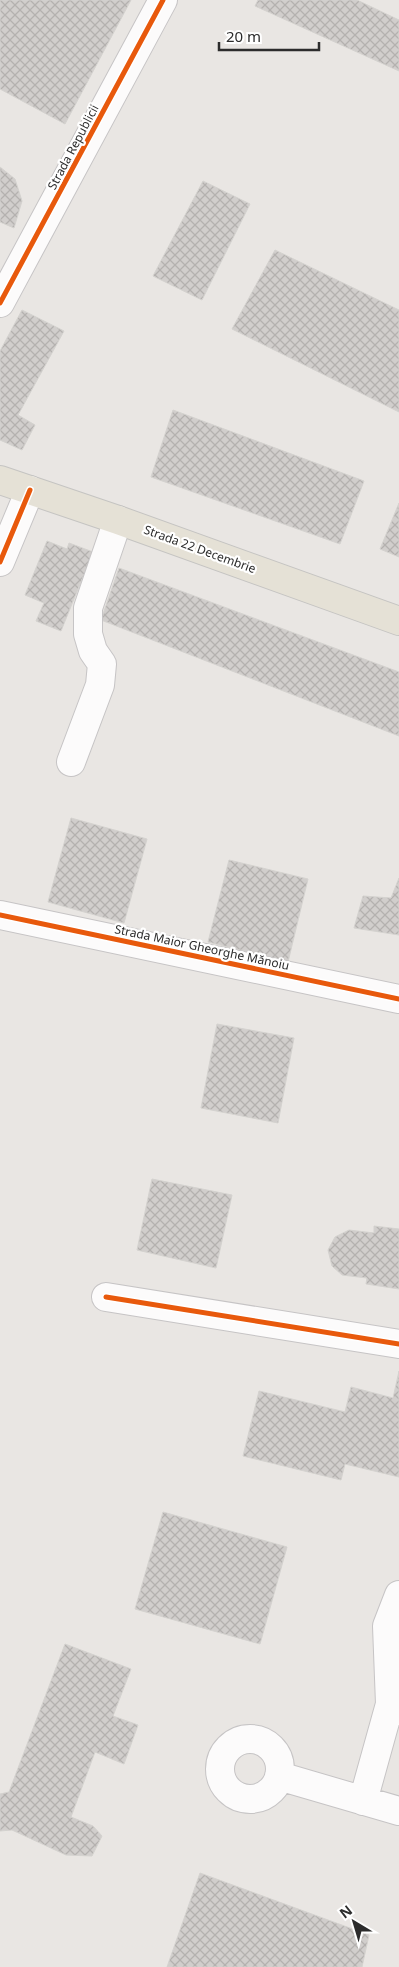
<svg xmlns="http://www.w3.org/2000/svg" width="399" height="1967" viewBox="0 0 399 1967" font-family="'Noto Sans',sans-serif">
  <style>
    .building { fill: url(#building-cross-hatch); stroke: #d4d2cf }
    .lines { fill: none; stroke-linecap: round; stroke-linejoin: round }
    .minor-casing { stroke: #c6c4c5; stroke-width: 30 }
    .major-casing { stroke: #c5c4c2; stroke-width: 30 }
    .minor { stroke: #fcfbfb; stroke-width: 28 }
    .major { stroke: #e5e1d6; stroke-width: 28 }
    .cycleway-casing { stroke: #fff; stroke-width: 8 }
    .cycleway { stroke: #e8590c; stroke-width: 5 }
    .labels { text-anchor: middle; dominant-baseline: central; stroke-width: 4.5; stroke-linejoin: round; paint-order: stroke }
    .street-label { font-size: 12px; fill: #2c2c2c; stroke: #fff }
  </style>
  <defs>
    <pattern id="building-cross-hatch" width="8" height="8" patternUnits="userSpaceOnUse" patternTransform="scale(1.25)"><rect width="8" height="8" fill="#d1cecc"/><path d="M0 0l8 8M0 8l8-8" fill="none" stroke="#b4b1af"/></pattern>
  </defs>
  <rect width="100%" height="100%" fill="#e9e6e3"/>
  <path class="building" d="M 0,0 L 131,0 L 65,124 L 0,89 Z
    M 258,0 L 357,0 L 399,20 L 399,71 L 255,6 Z
    M 0,167 L 15,179 L 22,201 L 14,228 L 0,222 Z
    M 203,181 L 250,204 L 202,300 L 153,276 Z
    M 275,250 L 399,310 L 399,412 L 232,329 Z
    M 22,310 L 64,331 L 18,415 L 35,425 L 22,450 L 0,440 L 0,351 Z
    M 173,410 L 364,481 L 340,544 L 151,477 Z
    M 399,503 L 399,557 L 380,549 Z
    M 47,541 L 67,549 L 69,543 L 93,552 L 61,631 L 36,621 L 44,603 L 25,595 Z
    M 119,568 L 399,672 L 399,736 L 101,620 Z
    M 71,818 L 147,839 L 124,923 L 48,902 Z
    M 229,860 L 308,879 L 288,962 L 208,942 Z
    M 399,878 L 399,935 L 354,928 L 363,896 L 391,898 Z
    M 217,1024 L 294,1038 L 278,1123 L 201,1108 Z
    M 152,1179 L 232,1195 L 216,1268 L 137,1250 Z
    M 374,1226 L 399,1229 L 399,1289 L 366,1284 L 367,1278 L 342,1275 L 332,1266 L 328,1250 L 335,1237 L 349,1230 L 374,1233 Z
    M 399,1371 L 399,1477 L 345,1464 L 341,1480 L 243,1456 L 259,1391 L 345,1412 L 351,1387 L 393,1398 Z
    M 163,1512 L 287,1547 L 260,1644 L 135,1609 Z
    M 65,1644 L 131,1669 L 113,1716 L 138,1725 L 124,1764 L 95,1752 L 71,1817 L 93,1826 L 102,1836 L 92,1856 L 66,1855 L 12,1830 L 0,1831 L 0,1794 L 9,1792 Z
    M 200,1873 L 369,1935 L 362,1967 L 167,1967 Z"/>
  <g class="lines">
    <defs>
      <path id="minor" d="M 0,303 L 163,0
        M 0,562 L 30,490
        M 71,762 L 100,685 L 102,664 L 93,651 L 88,634 L 88,608 L 118,520
        M 0,915 L 399,999
        M 106,1297 L 399,1344
        M 399,1595 L 387,1626 L 390,1704 L 399,1711
        M220 1769a30 30 0 1 1 60 0a30 30 0 1 1-60 0Z
        M 279,1776 L 399,1811
        M 363,1801 L 390,1704"/>
      <path id="major" d="M 0,480 L 118,520 L 399,621"/>
    </defs>
    <use href="#minor" class="minor-casing"/>
    <use href="#major" class="major-casing"/>
    <use href="#minor" class="minor"/>
    <use href="#major" class="major"/>
    <defs>
      <path id="cycleway" d="M 0,303 L 163,0
        M 0,562 L 30,490
        M 0,915 L 399,999
        M 106,1297 L 399,1344"/>
    </defs>
    <use href="#cycleway" class="cycleway-casing"/>
    <use href="#cycleway" class="cycleway"/>
  </g>
  <g class="labels">
    <g class="street-label">
      <text transform="translate(73 147) rotate(-62)">Strada Republicii</text>
      <text transform="translate(200 549) rotate(20)">Strada 22 Decembrie</text>
      <text transform="translate(202 947) rotate(12)">Strada Maior Gheorghe Mănoiu</text>
    </g>
  </g>
  <g transform="translate(354 1922) rotate(322)" stroke="#ffffff" stroke-width="4" paint-order="stroke">
  <path d="M0-4L9 19L0 12L-9 19Z" fill="#2c2c2c"/>
  <text y="-8" font-size="14" font-weight="bold" text-anchor="middle" fill="#2c2c2c">N</text>
  </g>
  <path d="M219 42v8h100v-8" fill="none" stroke="#2c2c2c" stroke-width="2.5"/>
  <text x="226" y="42" font-size="15" fill="#2c2c2c" stroke="#ffffff" stroke-width="4" paint-order="stroke">20 m</text>
</svg>
